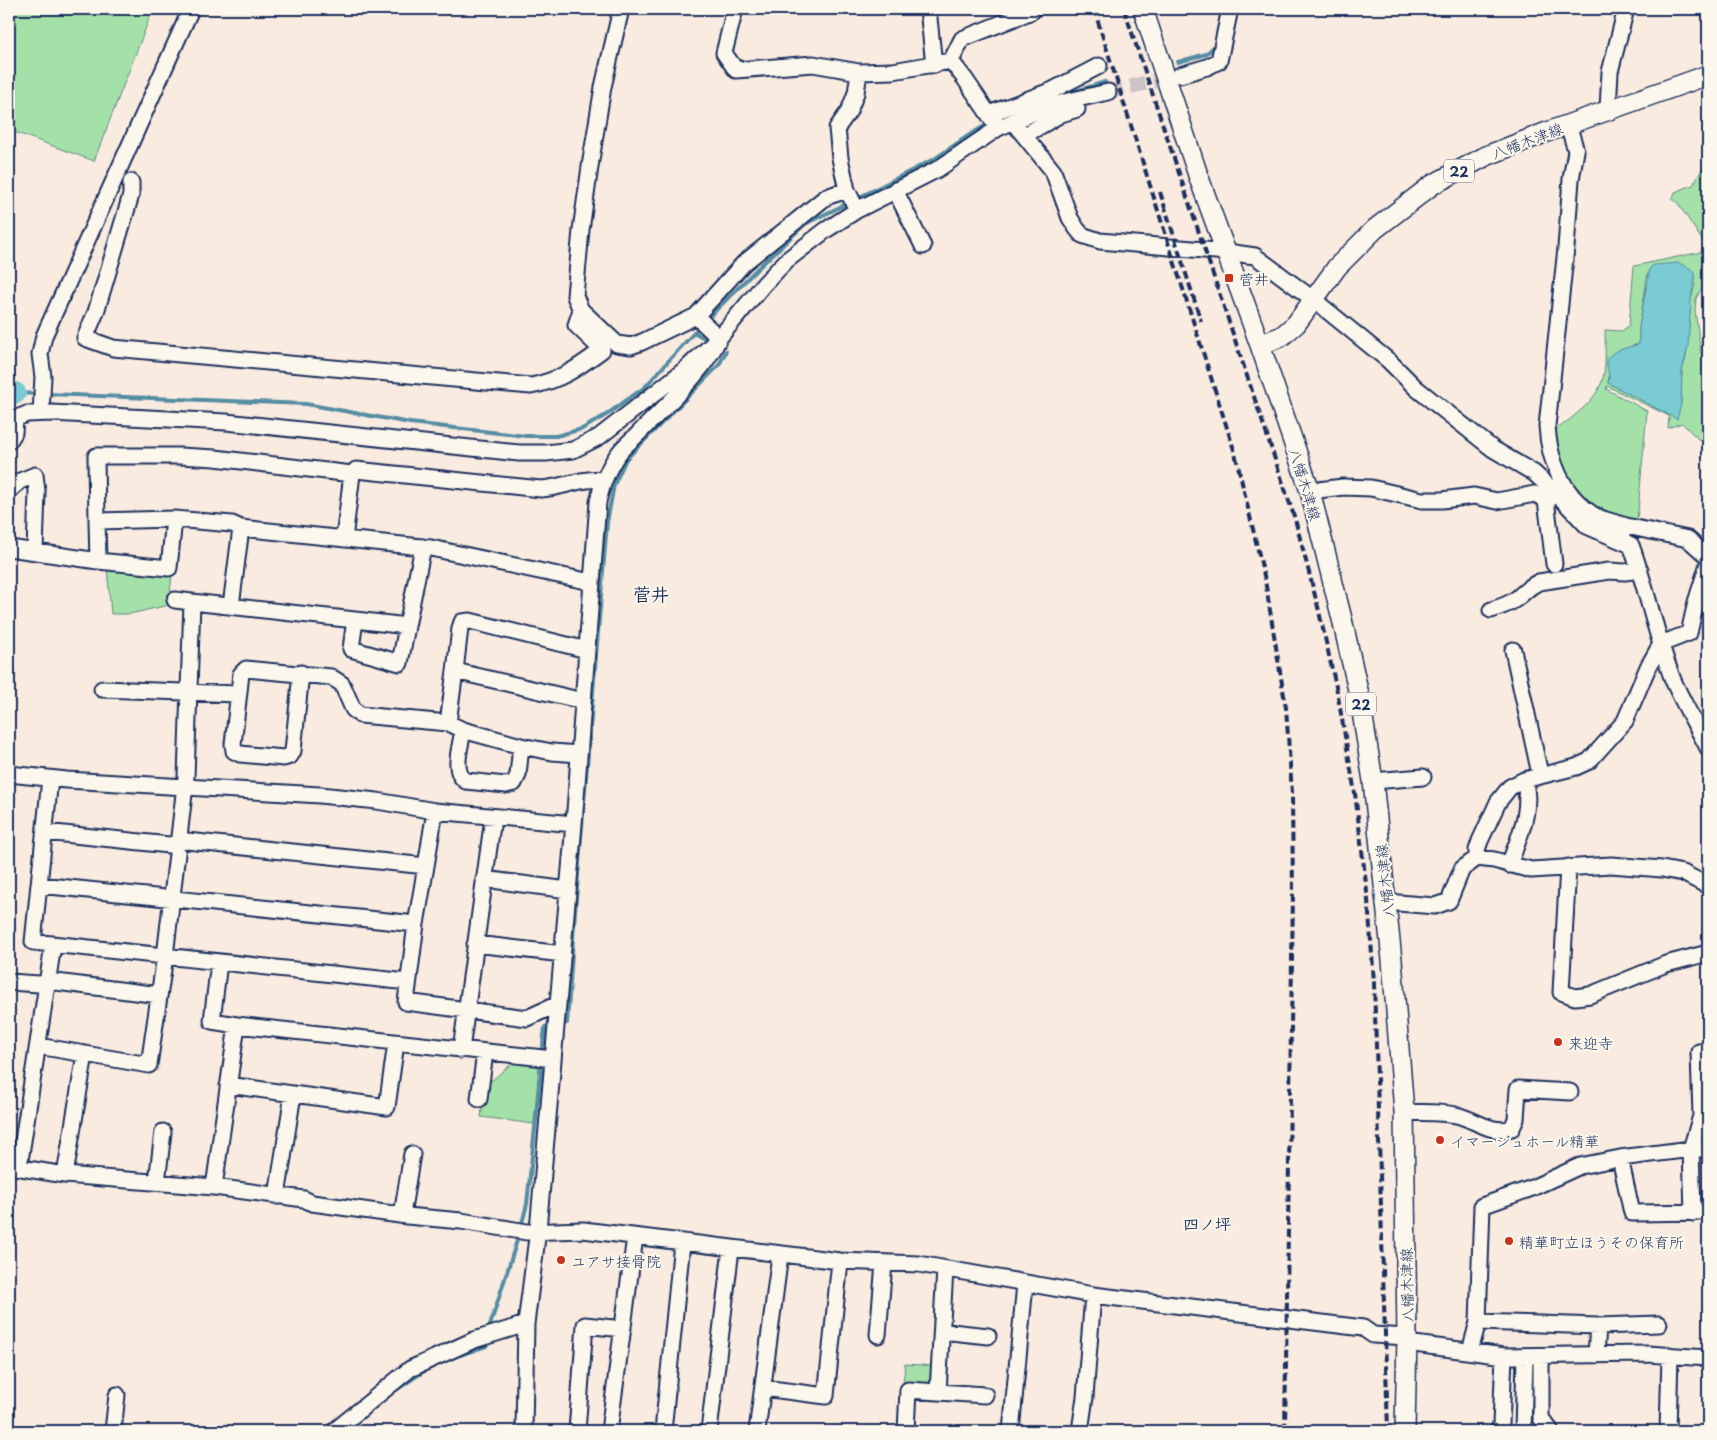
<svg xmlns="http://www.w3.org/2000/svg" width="1717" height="1440" viewBox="0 0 1717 1440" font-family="'Playpen Sans','Klee One',sans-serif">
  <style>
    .green { fill: #a3e1a8; stroke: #5f8883; fill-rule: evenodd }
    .water { fill: #7acbd3; stroke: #548da4 }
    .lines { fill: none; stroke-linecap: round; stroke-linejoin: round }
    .stream { stroke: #548da4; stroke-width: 4 }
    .river { stroke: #7acbd3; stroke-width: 22 }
    .minor-tunnel { stroke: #cdc5c5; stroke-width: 15; stroke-dasharray: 15 8; stroke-linecap: butt }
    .minor-casing { stroke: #1b2f5e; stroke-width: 19 }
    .major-casing { stroke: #1b2f5e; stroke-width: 22 }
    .minor { stroke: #fbf7ec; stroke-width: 15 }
    .major { stroke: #fbf7ec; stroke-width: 19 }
    .rail { stroke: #1b2f5e; stroke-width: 4; stroke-dasharray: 8 4; stroke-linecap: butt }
    .poi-dot { fill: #c8321e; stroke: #fbf7ec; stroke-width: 2 }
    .labels { text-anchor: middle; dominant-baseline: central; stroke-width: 4; stroke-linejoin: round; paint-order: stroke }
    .shield { fill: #fbf7ec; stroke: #5e6b89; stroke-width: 1 }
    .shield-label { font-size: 14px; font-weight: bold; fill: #1b2f5e }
    .street-label { font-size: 15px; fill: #1b2f5e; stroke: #fbf7ec }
    .poi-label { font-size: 15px; fill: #1b2f5e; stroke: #fbf7ec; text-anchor: start }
    .neighbourhood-label { font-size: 16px; font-weight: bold; fill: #1b2f5e; stroke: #fbf7ec }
    .quarter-label { font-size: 18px; font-weight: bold; fill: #1b2f5e; stroke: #fbf7ec }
  </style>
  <rect width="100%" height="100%" fill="#f9ebdf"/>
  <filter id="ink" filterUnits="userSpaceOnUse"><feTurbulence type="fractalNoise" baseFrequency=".02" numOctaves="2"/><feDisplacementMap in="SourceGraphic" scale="10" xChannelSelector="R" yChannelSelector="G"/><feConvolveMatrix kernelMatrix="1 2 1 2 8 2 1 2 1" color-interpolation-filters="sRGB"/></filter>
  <g filter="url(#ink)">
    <path class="green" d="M 9,9 L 153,9 L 94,161 L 9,130 Z
      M 1708,159 L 1708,249 L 1677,202 L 1672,200 L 1675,192 L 1693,185 Z
      M 1701,252 L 1706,256 L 1703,285 L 1696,299 L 1695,310 L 1701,353 L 1708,354 L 1708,429 L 1699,440 L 1682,423 L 1668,428 L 1669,416 L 1607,386 L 1606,389 L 1647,411 L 1637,522 L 1599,512 L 1561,469 L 1556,430 C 1575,415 1600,399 1604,373 C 1606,360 1605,344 1605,330 L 1622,331 L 1629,325 L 1634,266 ZM 1648,273 L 1695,285 L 1691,299 L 1686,358 L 1682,370 L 1681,404 L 1669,415 L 1608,383 L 1609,374 L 1607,363 L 1617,351 L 1639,344 L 1639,327 Z
      M 107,566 L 172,573 L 169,605 L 130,614 L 111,614 Z
      M 515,1061 L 539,1064 L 534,1124 L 481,1117 L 485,1086 Z
      M 905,1364 L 935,1366 L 934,1380 L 927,1386 L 903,1384 Z"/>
    <path class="water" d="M 1679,263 L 1691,269 L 1695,275 L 1691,299 L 1688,347 L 1682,370 L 1681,404 L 1677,419 L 1608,383 C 1611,376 1607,371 1607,363 C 1606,350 1630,348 1639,344 L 1639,327 L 1650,268 L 1654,265 Z"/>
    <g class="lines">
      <path class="stream" d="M 1220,21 L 1222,9
        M 1178,62 L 1206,54 L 1216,45
        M 1060,96 L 1105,82
        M 856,199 L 936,158 L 968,136 L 991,122
        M 706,320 L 759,267 L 805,224 L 850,202
        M 694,332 L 706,339
        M 47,394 L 306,404 L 410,423 L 526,436 L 556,436 L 582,429 L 606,415 L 644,388 L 701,325
        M 9,399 L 15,393 L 40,394
        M 560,1024 L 567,1023 L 575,911 L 607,522 L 614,485 L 626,459 L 719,365 L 726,351
        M 542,1054 L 545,1027 L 553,1025
        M 521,1227 L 527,1204 L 542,1061
        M 488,1332 L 519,1234
        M 454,1357 L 486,1346 L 486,1341
        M 396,1390 L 430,1367
        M 347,1431 L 373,1408"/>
      <path class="river" d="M 9,392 L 15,393"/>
      <path class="minor-tunnel" d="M 1108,92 L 1176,76"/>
      <defs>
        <path id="minor" d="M 621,9 L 603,87 L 591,160 L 581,230 L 575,296 L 581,310 L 617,344 L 631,346 L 642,342 L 696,316 L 744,263 L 826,197 L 847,190
          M 735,9 L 724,53 L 736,70 L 813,64 L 859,72 L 893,71 L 951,61 L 965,79 L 998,128
          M 928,9 L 934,65
          M 951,61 L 962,39 L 1032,11 L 1031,9
          M 1180,75 L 1207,67 L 1219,61 L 1230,9
          M 1608,109 L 1610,72 L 1626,9
          M 989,114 L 1053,90 L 1099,66
          M 1013,122 L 1053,171 L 1070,218 L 1077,229 L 1082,235 L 1100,241 L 1227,252 L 1255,256 L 1314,300 L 1389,361 L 1416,388 L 1493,449 L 1534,473 L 1558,495 L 1587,526 L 1631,545 C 1647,589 1656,636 1673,680 C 1683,703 1696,725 1708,748
          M 1568,124 L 1576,151 L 1571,179 L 1566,248 L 1547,426 C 1549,460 1562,494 1592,514 C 1601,520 1615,522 1626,526
          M 1025,135 L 1061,114 L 1077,109
          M 131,182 L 131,195 L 96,312 L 85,338 L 113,348 L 531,386 C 562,380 577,368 602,350 L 576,325 L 581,310
          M 895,190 L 923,246
          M 857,210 L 847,190 L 840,158 L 837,128 L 849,111 L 856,93 L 859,72
          M 41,413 L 43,377 L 40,354 L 44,336 L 191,9
          M 9,421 L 27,414 L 51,413 L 226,422 L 519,453 L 546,453 L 573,450 L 599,437 L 687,368 L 719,338 L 764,284 L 787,260 L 826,230 L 857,210 L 938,169 L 998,128 L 1035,112 L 1064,102 L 1108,92
          M 9,441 L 14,433 L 15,418
          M 9,491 L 20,481 L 35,475 L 37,491 L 35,552
          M 1310,491 L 1343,487 L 1371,488 L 1422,500 L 1442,500 L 1474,496 L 1497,501 L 1535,494 L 1546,500 L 1558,495
          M 1546,500 L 1554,564
          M 174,519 L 97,521 L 96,456 L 180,456 L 215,458 L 352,474
          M 1621,535 L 1626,526 L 1688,539 L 1708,557
          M 344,539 L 352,474 L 356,470 L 541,489 C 562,488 582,477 603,480
          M 9,548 L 98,561 L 97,521
          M 98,561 L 169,568 L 174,519 L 232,524 L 241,528 L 431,548 L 591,582
          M 175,600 L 192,602
          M 231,606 L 241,528
          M 1491,610 C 1500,607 1508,605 1516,599 C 1525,592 1528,587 1539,582 L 1609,571 L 1625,572 L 1640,570
          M 355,620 L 407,626 L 423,547
          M 1513,650 L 1540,774
          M 455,671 L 460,628 L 462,622 L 470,621 L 587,650
          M 301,673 L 293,751 L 290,756 L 284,758 L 240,754 L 234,751 L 233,744 L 241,674 L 246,669 L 331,677 L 342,684 L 353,709 L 360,715 L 448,723 L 463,730 C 461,745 451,772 466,781 L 506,785 L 514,783 L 518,775 L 521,746 L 463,730
          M 102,689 L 237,694
          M 448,723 L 455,671 L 583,701
          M 521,746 L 552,752 L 579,754
          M 9,774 L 67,780 L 320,795 L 377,801 L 435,811 L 574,824
          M 50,779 L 33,942 L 408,982
          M 1373,781 L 1423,777
          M 45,832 L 169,845 L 187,841 L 426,866 L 435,811
          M 1477,858 L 1477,850 L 1480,841 L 1498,802 L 1510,787 L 1524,780 L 1576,767 L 1589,761 L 1625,721 L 1648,667 L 1661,644 L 1689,633 L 1696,602 L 1708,564
          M 1509,865 C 1519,837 1533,809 1524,780
          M 426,866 L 416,924 L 406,1002 L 527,1018 L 558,1004
          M 1568,867 L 1561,992 L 1575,997 L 1590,995 L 1666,964 L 1708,953
          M 484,879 L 568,890
          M 40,885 L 416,924
          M 1386,902 L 1435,906 L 1449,901 L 1462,869 L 1477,858 L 1494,860 L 1531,870 L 1611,865 L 1662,869 L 1683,873 L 1708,886
          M 475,944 L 563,954
          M 219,962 L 212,1021 L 237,1025 L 553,1059
          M 9,982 L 39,984 L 56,982 L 159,995
          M 38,1046 L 149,1065 L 165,956 L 186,777 L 192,602 L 355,620 L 351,649 L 400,663 L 407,626
          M 461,1050 L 493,818
          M 228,1085 L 387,1107 L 396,1043
          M 479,1099 L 485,1052
          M 1404,1112 C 1421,1113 1440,1112 1456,1115 C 1475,1119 1491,1135 1512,1128 L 1516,1119 L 1518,1089 L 1570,1092
          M 1620,1158 L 1632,1213 L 1708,1212
          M 9,1166 L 65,1175 L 214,1187 L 304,1199 L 312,1203 L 407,1216 L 461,1221 L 527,1232 L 583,1230 L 840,1261 L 919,1264 L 1093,1295 L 1363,1328 L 1373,1335 L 1407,1337
          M 19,1167 L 53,945
          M 65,1175 L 85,1054
          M 157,1182 L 163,1132
          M 214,1187 L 237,1025
          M 277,1196 L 293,1094
          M 1693,1213 L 1691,1149 L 1701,1116 L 1699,1052 L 1708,1051
          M 402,1215 L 412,1154
          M 1478,1322 L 1598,1326 L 1659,1324
          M 942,1331 L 988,1336
          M 878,1335 L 884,1263
          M 1407,1343 L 1504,1356 L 1647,1354 L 1708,1358
          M 1470,1351 L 1478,1322 L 1482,1206 L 1532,1188 L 1580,1166 L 1620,1158 L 1691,1149 L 1708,1149
          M 1596,1355 L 1598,1326
          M 1541,1356 L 1541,1418 L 1551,1431
          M 763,1388 L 826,1396 L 840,1261
          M 938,1392 L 985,1395
          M 113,1431 L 117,1395
          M 334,1431 L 410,1369 L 474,1340 L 526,1324
          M 524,1431 L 526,1324 L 538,1230 L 558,1004 L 574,824 L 598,502 C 602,484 608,467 619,453 C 624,446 632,440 638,434 C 664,407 704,373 719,338 L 696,316
          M 577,1431 L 585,1325 L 623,1329
          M 609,1431 L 635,1237
          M 663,1431 L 682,1243
          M 709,1431 L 731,1249
          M 757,1431 L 780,1255
          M 906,1431 L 908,1390 L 938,1392 L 945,1269
          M 1011,1431 L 1025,1284
          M 1080,1431 L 1085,1397 L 1093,1295
          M 1498,1431 L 1501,1425 L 1504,1356
          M 1523,1431 L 1525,1357
          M 1668,1431 L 1670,1355"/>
        <path id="major" d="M 1143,9 L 1199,178 L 1260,345 L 1310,491 L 1342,619 L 1360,699 L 1373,781 L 1392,960 L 1404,1112 L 1407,1337 L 1405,1431
          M 1260,345 L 1282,336 L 1296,324 L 1337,267 L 1375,229 L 1432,185 L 1486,156 L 1547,132 L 1708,75"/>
      </defs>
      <use href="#minor" class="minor-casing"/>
      <use href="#major" class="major-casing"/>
      <use href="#minor" class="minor"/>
      <use href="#major" class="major"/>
      <path class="rail" d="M 1094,9 L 1235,453 L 1265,580 L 1286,708 L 1292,793 L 1293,893 L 1285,1431
        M 1124,9 L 1295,519 L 1318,607 L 1337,691 L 1355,793 L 1368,900 L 1374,982 L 1388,1431
        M 1160,192 L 1201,321"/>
    </g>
  </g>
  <g class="poi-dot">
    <rect x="1224" y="273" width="10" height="10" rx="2.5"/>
    <circle cx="1558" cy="1042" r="5"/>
    <circle cx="1440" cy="1140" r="5"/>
    <circle cx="1509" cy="1241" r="5"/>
    <circle cx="561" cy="1260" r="5"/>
  </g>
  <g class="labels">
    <g class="shield">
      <rect x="1444" y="159.5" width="30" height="23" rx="4"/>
      <rect x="1346" y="692.5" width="30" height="23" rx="4"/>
    </g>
    <g class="shield-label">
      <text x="1459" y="171">22</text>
      <text x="1361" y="704">22</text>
    </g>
    <g class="street-label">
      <text transform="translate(1527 140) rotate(-21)">八幡木津線</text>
      <text transform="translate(1306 484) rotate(73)">八幡木津線</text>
      <text transform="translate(1384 881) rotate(-96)">八幡木津線</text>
      <text transform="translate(1406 1285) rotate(-91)">八幡木津線</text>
    </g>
    <g class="poi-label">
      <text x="1239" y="278">菅井</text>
      <text x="1568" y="1042">来迎寺</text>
      <text x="1450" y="1140">イマージュホール精華</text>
      <text x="1519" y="1241">精華町立ほうその保育所</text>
      <text x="571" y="1260">ユアサ接骨院</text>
    </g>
    <g class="neighbourhood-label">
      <text x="1207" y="1223">四ノ坪</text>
    </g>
    <g class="quarter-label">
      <text x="651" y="593">菅井</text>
    </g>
  </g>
  <rect width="1717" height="1440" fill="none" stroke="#fbf7ec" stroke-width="30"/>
  <rect x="15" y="15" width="1687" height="1410" fill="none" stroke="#1b2f5e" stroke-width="2" filter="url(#ink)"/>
</svg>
